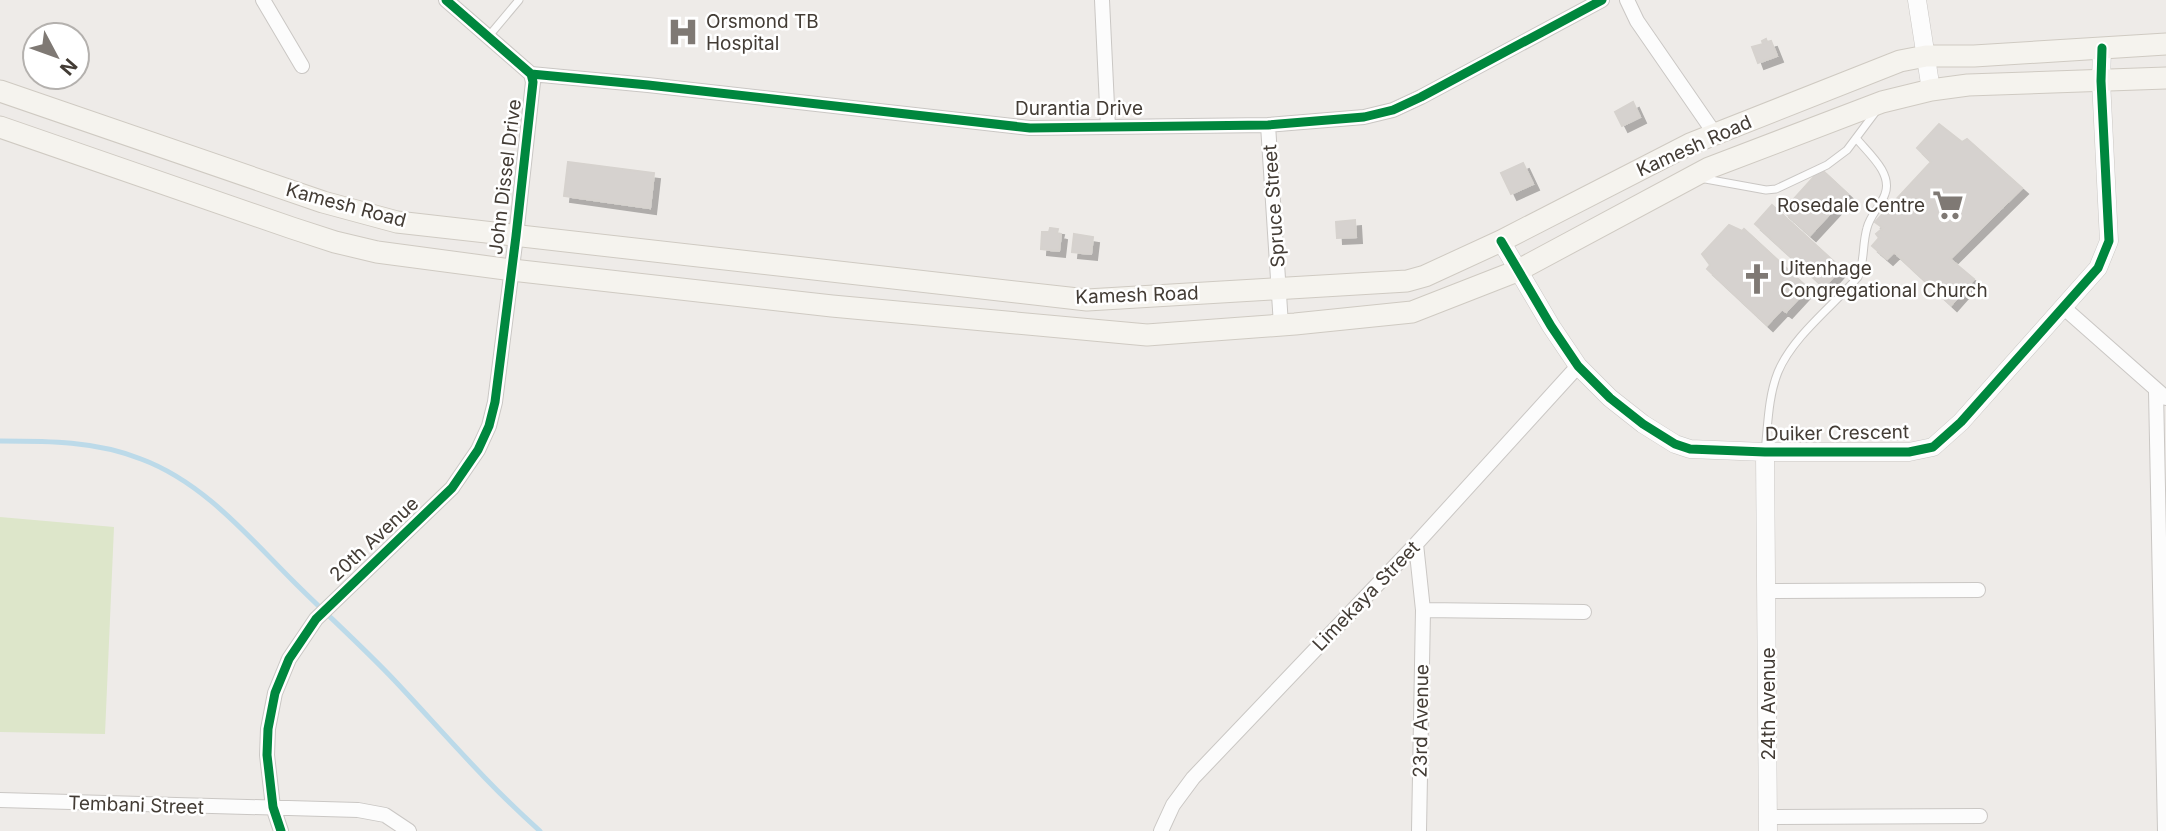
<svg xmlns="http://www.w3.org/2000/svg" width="2166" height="831" viewBox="0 0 2166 831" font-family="Inter,sans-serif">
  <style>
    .green { fill: #dde6ca }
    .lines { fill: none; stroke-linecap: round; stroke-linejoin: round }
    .stream { stroke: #bcdae9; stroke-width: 5 }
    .building { fill: #d6d2cf; stroke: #d6d2ce; stroke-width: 2; filter: url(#shadow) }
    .service-casing { stroke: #cac7c4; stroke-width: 9 }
    .minor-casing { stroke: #cac7c4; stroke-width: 16 }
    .tertiary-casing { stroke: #cac7c4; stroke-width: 19 }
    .secondary-casing { stroke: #cfcac2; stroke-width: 23 }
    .service { stroke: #fcfcfc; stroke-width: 7 }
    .minor { stroke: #fcfcfc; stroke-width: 14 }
    .tertiary { stroke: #fcfcfc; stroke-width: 18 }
    .secondary { stroke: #f5f3ee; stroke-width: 21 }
    .cycleway-casing { stroke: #fff; stroke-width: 13 }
    .cycleway { stroke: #00873e; stroke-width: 9 }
    .labels { text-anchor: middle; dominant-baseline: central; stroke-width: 5; stroke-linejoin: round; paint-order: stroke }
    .poi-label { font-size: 19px; fill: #433c35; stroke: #fff; text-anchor: start }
    .street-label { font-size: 19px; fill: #433c35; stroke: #fff }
  </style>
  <defs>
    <filter id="shadow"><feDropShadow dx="6" dy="6" stdDeviation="0" flood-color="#0004"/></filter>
  </defs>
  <rect width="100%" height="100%" fill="#eeebe8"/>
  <path class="green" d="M 0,517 L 114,527 L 105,734 L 0,732 Z"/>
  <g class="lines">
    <path class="stream" d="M 0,441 C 48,441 96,441 141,459 C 203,482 248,536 293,581 C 327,615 363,647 396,682 C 443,732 488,785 540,831"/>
  </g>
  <path class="building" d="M 1766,39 L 1767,42 L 1771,41 L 1777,56 L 1758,63 L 1752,47 L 1763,44 L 1762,41 Z
    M 1633,102 L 1640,117 L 1622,126 L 1615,112 Z
    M 1939,124 L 1962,142 L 1967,139 L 2022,188 L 1950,259 L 1974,279 L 1951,305 L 1894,252 L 1887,259 L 1872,246 L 1879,238 L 1876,234 L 1883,228 L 1875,222 L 1931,162 L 1917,148 Z
    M 568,162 L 654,173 L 650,208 L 564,196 Z
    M 1523,163 L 1533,184 L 1511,194 L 1501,173 Z
    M 1821,169 L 1848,194 L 1810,235 L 1783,211 Z
    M 1772,205 L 1841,268 L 1824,287 L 1755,224 Z
    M 1355,220 L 1356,237 L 1337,238 L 1336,222 Z
    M 1729,225 L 1742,231 L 1744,229 L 1808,288 L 1786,312 L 1782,309 L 1767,325 L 1707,269 L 1710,265 L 1702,254 Z
    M 1050,228 L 1058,229 L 1057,233 L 1061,234 L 1059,251 L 1041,249 L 1042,232 L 1049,232 Z
    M 1074,234 L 1093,237 L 1091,254 L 1072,252 Z"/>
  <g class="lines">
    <defs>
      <path id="service" d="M 488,37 L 519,0
        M 1700,178 L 1766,190 L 1776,189 L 1827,165 L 1847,150 L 1877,110
        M 1765,452 C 1768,425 1768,397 1778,372 C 1793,336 1833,306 1858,277 C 1865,261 1862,245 1867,228 C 1870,215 1881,206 1885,194 C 1893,173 1868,153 1856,138"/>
      <path id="minor" d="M 263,0 L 302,66
        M 1102,0 L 1108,127
        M 1627,0 L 1637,21 L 1715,134
        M 531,74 L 648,85 L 1030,128 L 1268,125 L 1364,117 L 1393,110 L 1421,97 L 1602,0
        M 1268,125 L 1281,325
        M 2063,307 L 2166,398
        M 2156,391 L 2165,831
        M 1416,544 L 1423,610 L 1419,831
        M 1767,591 L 1978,590
        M 1423,610 L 1584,612
        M 0,800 L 358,810 L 385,815 L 409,831
        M 1768,817 L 1980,816
        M 281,831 L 273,807 L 267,755 L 268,729 L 275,693 L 289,659 L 316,619 L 452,488 L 478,450 L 489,426 L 495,402 L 516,236 L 533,82 L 531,74 L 446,0
        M 1161,831 L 1173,805 L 1193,778 L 1416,544 L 1578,366"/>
      <path id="tertiary" d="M 1917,0 L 1931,90
        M 1501,241 L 1551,326 L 1578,366 L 1610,398 L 1643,424 L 1675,444 L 1690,449 L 1765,452 L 1909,452 L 1933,447 L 1961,422 L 2098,268 L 2109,241 L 2101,81 L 2102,48
        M 1765,452 L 1768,831"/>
      <path id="secondary" d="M 0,91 L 323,202 L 397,222 L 1087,300 L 1407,281 L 1425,276 L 1501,241 L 1690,144 L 1900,61 L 1926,56 L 1974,56 L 2166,44
        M 0,127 L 292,228 L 335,242 L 377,252 L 512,270 L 832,306 L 1147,335 L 1295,324 L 1412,312 L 1517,271 L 1709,168 L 1882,102 L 1931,90 L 1968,85 L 2166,78"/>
    </defs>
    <use href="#service" class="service-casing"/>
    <use href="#minor" class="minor-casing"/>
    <use href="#tertiary" class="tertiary-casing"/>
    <use href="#secondary" class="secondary-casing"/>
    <use href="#service" class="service"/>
    <use href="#minor" class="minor"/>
    <use href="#tertiary" class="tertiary"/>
    <use href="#secondary" class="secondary"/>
    <defs>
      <path id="cycleway" d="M 531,74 L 648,85 L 1030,128 L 1268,125 L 1364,117 L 1393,110 L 1421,97 L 1602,0
        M 1501,241 L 1551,326 L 1578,366 L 1610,398 L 1643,424 L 1675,444 L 1690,449 L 1765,452 L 1909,452 L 1933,447 L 1961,422 L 2098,268 L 2109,241 L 2101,81 L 2102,48
        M 281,831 L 273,807 L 267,755 L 268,729 L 275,693 L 289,659 L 316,619 L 452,488 L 478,450 L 489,426 L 495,402 L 516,236 L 533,82 L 531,74 L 446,0"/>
    </defs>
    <use href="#cycleway" class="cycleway-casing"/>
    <use href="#cycleway" class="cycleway"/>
  </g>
  <defs>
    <symbol id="hospital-bare" viewBox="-9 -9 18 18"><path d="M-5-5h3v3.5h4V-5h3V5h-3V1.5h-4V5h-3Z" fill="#7f7974" stroke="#fff" stroke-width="2.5" paint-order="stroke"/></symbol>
    <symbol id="supermarket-bare" viewBox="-9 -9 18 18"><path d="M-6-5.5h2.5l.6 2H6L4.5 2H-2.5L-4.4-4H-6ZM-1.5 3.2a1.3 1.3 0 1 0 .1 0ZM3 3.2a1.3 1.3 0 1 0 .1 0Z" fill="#7f7974" stroke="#fff" stroke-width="2.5" paint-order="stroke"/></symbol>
    <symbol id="church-bare" viewBox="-9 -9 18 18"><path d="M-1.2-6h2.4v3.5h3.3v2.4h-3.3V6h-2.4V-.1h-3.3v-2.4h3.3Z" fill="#7f7974" stroke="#fff" stroke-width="2.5" paint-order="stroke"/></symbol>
  </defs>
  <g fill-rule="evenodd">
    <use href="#hospital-bare" x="661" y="10" width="44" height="44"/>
    <use href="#supermarket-bare" x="1926" y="183" width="44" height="44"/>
    <use href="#church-bare" x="1735" y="257" width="44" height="44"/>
  </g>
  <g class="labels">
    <g class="poi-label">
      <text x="706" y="21">Orsmond TB<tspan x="706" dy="22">Hospital</tspan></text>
      <text x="1925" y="205" text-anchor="end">Rosedale Centre</text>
      <text x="1780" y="268">Uitenhage<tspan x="1780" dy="22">Congregational Church</tspan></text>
    </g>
    <g class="street-label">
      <text x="1079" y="108">Durantia Drive</text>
      <text transform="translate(1694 146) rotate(-24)">Kamesh Road</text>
      <text transform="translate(505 177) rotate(-83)">John Dissel Drive</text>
      <text transform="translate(346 205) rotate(15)">Kamesh Road</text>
      <text transform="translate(1274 206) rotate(-94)">Spruce Street</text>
      <text transform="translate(1137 295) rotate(-2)">Kamesh Road</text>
      <text transform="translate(1837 433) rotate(-1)">Duiker Crescent</text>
      <text transform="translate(374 539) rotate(-43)">20th Avenue</text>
      <text transform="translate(1366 596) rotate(-46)">Limekaya Street</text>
      <text transform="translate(1768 704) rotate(-90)">24th Avenue</text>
      <text transform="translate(1421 721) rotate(-89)">23rd Avenue</text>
      <text transform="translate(136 805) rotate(2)">Tembani Street</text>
    </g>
  </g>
  <g transform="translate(56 56) rotate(131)"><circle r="33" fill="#ffffff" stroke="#b4b1ae" stroke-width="2"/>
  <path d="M0-5L12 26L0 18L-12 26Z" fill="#7f7974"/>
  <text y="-10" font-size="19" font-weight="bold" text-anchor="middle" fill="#433c35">N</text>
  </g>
</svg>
